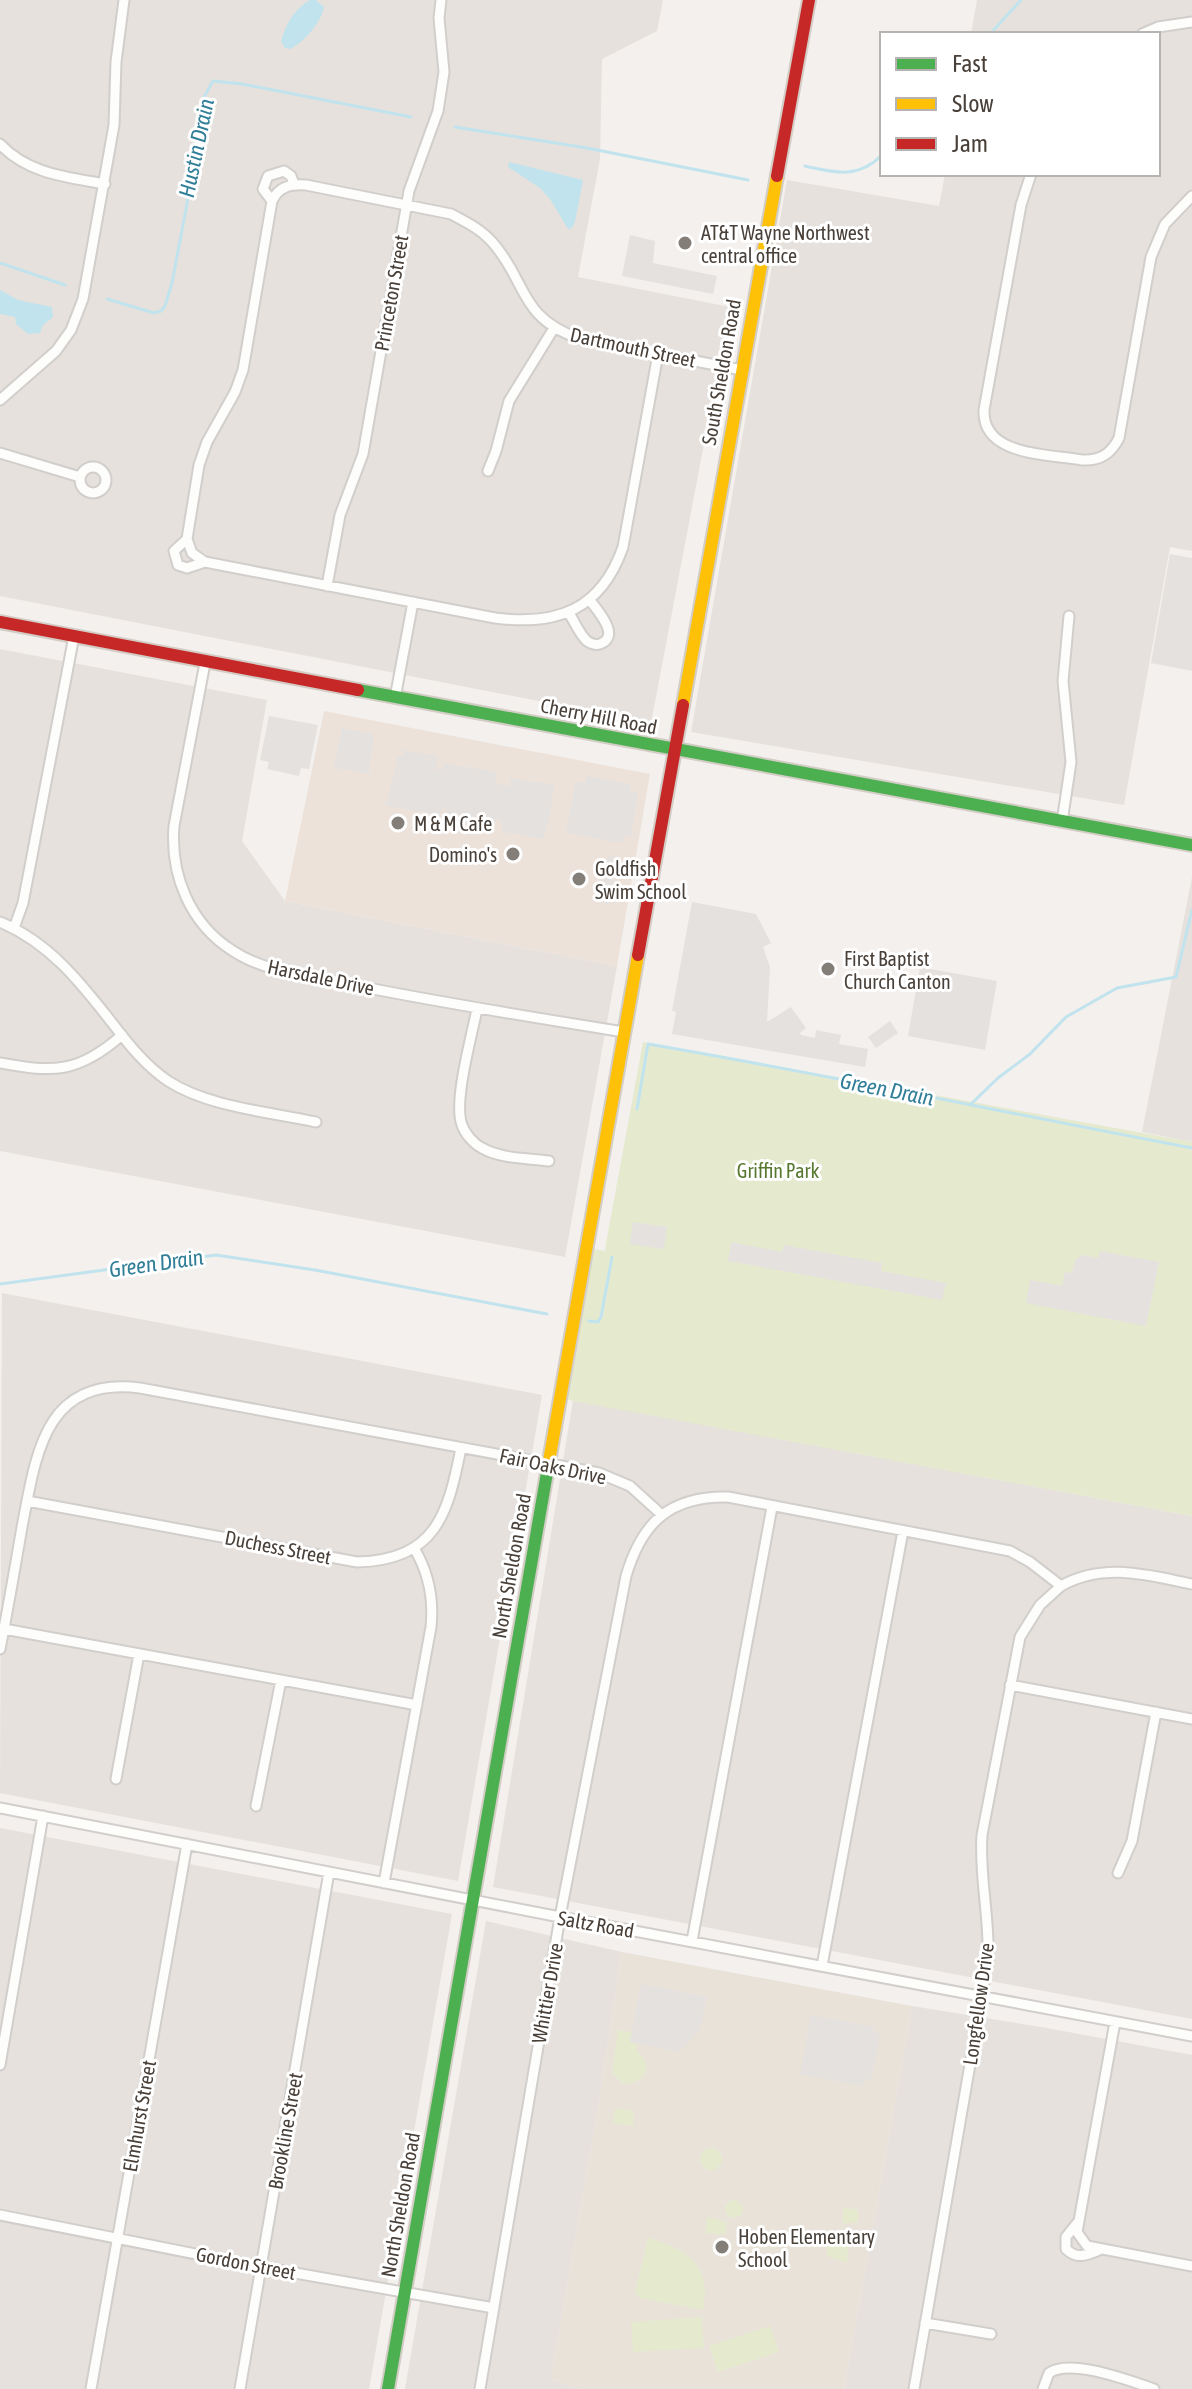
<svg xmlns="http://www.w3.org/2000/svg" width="1192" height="2389" viewBox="0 0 1192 2389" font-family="'Asap Condensed',sans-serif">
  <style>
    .residential { fill: #e6e1dc }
    .commercial { fill: #ede2da }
    .education { fill: #e9e2d9 }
    .green { fill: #e5eacf }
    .parking { fill: #e5e1de }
    .water { fill: #c1e3ed }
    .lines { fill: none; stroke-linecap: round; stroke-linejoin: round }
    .stream { stroke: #c1e3ed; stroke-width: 3 }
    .street-casing { stroke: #d1cecb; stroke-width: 13 }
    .fast-casing { stroke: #d3cdc6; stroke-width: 16 }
    .slow-casing { stroke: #d3cdc6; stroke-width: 16 }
    .jam-casing { stroke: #d3cdc6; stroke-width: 16 }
    .street { stroke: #fdfdfc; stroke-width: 9 }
    .fast { stroke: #4caf50; stroke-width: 12 }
    .slow { stroke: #ffc107; stroke-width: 12 }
    .jam { stroke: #c62828; stroke-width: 12 }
    .poi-dot { fill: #847e78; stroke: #fff; stroke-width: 3 }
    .labels { text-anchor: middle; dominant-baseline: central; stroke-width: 6; stroke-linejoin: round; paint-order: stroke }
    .poi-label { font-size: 20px; fill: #494039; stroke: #fff; text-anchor: start }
    .street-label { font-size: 20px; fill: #494039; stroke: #fff }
    .park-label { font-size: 20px; fill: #57782f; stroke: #fff }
    .water-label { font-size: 22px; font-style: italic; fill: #317e98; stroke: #fff }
  </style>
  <rect width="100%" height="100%" fill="#f3f0ed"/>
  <path class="residential" d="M 0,0 L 663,0 L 657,31 L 602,59 L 600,159 L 578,277 L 730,307 L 651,723 L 0,596 Z
    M 977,0 L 1192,0 L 1192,551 L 1170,547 L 1124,805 L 691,732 L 787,180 L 939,206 L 945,174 L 1158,174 L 1158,34 L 971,34 Z
    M 0,649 L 267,700 L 242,841 L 285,901 L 617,966 L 565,1257 L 0,1151 Z
    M 1192,877 L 1192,1142 L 1142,1132 Z
    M 2,1293 L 542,1395 L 458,1881 L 0,1793 Z
    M 573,1400 L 1192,1516 L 1192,2019 L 493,1887 Z
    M 0,1828 L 452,1914 L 369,2389 L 0,2389 Z
    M 486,1921 L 622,1952 L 597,2115 L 551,2379 L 578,2389 L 405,2389 Z
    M 912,2006 L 1047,2028 L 1192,2055 L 1192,2389 L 844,2389 Z"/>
  <path class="commercial" d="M 324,711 L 650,774 L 617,966 L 285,901 Z"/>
  <path class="education" d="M 622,1952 L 912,2006 L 844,2389 L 578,2389 L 551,2379 L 597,2115 Z"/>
  <path class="green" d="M 643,1042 L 1192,1142 L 1192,1516 L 568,1400 L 594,1249 L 605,1251 L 606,1243 Z
    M 618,2030 L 632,2032 L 630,2042 L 637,2044 L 637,2051 C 655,2065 645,2085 623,2084 L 612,2072 Z
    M 615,2108 L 634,2111 L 633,2126 L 613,2123 Z
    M700 2159a11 11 0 1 1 22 0a11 11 0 1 1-22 0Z
    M725 2209a9 9 0 1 1 18 0a9 9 0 1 1-18 0Z
    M 843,2207 L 858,2210 L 858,2222 L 845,2224 L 842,2221 Z
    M 707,2217 L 727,2222 L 725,2235 L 705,2233 Z
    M 648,2238 C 687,2249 712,2265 703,2310 L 640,2298 L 635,2292 Z
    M 837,2244 L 848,2246 L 847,2263 L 827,2256 L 827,2245 Z
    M 702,2317 L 704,2348 L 633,2352 L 631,2322 Z
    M 770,2326 L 779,2352 L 718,2372 L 709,2346 Z"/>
  <path class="parking" d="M 630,235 L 655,241 L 653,263 L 717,276 L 713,294 L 622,276 Z
    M 1170,554 L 1192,558 L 1192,671 L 1151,663 Z
    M 269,716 L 318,725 L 309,769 L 301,768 L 299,776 L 267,769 L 269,762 L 260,760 Z
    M 342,728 L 374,734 L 369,774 L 334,768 Z
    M 404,750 L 439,756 L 436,769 L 441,770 L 444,763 L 497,772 L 496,784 L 509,786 L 511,778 L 554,785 L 549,821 L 543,839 L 502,832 L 503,824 L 496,818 L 494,827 L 447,819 L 448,814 L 444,807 L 440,815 L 386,806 L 398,756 L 402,756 Z
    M 586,776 L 631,784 L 629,791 L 638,793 L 631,837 L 624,836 L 622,843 L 566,833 L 576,781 L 585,783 Z
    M 608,855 L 617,857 L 609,904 L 600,902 Z
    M 692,902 L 756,914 L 771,943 L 763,947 L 770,967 L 767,1022 L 791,1007 L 806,1028 L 800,1033 L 801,1035 L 815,1038 L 816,1030 L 841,1035 L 839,1044 L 868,1049 L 865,1067 L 672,1034 L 676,1012 L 672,1011 Z
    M 920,967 L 997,981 L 985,1050 L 908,1036 Z
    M 890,1021 L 898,1033 L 876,1048 L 868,1037 Z
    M 633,1222 L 667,1227 L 664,1249 L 630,1244 Z
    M 731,1242 L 782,1252 L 784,1245 L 882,1263 L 881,1271 L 946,1283 L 942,1300 L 728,1261 Z
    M 1100,1251 L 1159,1262 L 1146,1326 L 1026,1303 L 1030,1280 L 1062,1286 L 1065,1272 L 1072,1273 L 1075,1260 L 1082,1255 L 1098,1258 Z
    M 641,1984 L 707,1997 L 700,2029 L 679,2052 L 630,2042 Z
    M 811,2015 L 874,2027 L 873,2032 L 880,2034 L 871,2081 L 864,2079 L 862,2086 L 800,2074 Z"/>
  <path class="water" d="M 310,0 L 316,0 L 324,7 C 321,23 304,42 290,49 L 285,48 L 281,41 C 286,24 294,9 310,0 Z
    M 509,162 L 583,180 L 575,222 L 571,229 L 568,229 L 550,199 L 540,188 L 508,167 Z
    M 0,290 L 18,300 L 52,307 L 53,317 L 43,325 L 40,333 L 28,334 L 16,324 L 15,317 L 0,314 Z"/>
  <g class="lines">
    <path class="stream" d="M 990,34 L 1021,0
      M 455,127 L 587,148 L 748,180
      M 805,166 C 836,173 858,179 882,155
      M 0,263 L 65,285
      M 107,299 L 154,313 L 161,311 L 165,306 L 172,283 L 190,188 L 204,97 L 213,81 L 242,84 L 411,117
      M 970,1105 L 998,1078 L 1030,1054 L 1066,1017 L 1117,988 L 1176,977 L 1192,910
      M 637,1109 L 648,1044 C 830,1075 1011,1114 1192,1148
      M 0,1284 L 216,1255 L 315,1270 L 547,1314
      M 589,1321 L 598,1322 L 601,1317 L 612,1257"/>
    <defs>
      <path id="street" d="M 1142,34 L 1158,27 L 1192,22
        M 0,144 C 28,174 67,177 105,184
        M 1031,174 L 1021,205 L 984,410 C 982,456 1048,454 1082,460 C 1100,461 1111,454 1119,438 L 1151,257 L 1165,224 L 1192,196
        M 272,201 L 263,189 L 268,176 L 284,171 L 291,176 L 294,184
        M 658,354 L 623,547 C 601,610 557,626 495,618 L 205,562 L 192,553 L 187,539 L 199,465 L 207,442 L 235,392 L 243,370 L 272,201 C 279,186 291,184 306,185 L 451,214 C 466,222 481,229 493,243 C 528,283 518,317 580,339 L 742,370
        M 0,400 L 56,351 L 71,330 L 83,299 L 114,125 L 116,62 L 124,0
        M 0,453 L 80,477
        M80 480a13 13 0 1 1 26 0a13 13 0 1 1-26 0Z
        M 488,471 L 496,451 L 509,401 L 554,328
        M 187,539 L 174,551 L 178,565 L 187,568 L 205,562
        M 327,586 L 340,515 L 363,454 L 409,191 L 438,111 L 444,72 L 439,18 L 441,0
        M 569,613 C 574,621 580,635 587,641 C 591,644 596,645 600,644 C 622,636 596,609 589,599
        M 205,663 L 174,826 C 170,875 190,924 233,951 C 265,972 306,975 343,983 C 436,1002 530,1017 624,1032
        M 395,698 L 413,602
        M 1062,822 L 1071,762 L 1063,681 L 1069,616
        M 0,922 C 50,943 80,982 113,1024 C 129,1045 146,1066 168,1081 C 208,1107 270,1112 316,1122
        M 14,928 L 23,903 L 74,636
        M 477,1009 C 472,1035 453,1102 462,1125 C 465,1134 474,1144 482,1148 C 501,1159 528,1158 549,1161
        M 0,1063 C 54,1073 79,1073 122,1035
        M 27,1501 L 357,1562 C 436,1560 448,1514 461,1448
        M 4,1629 L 417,1705
        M 0,1649 C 8,1609 15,1568 22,1527 C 36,1455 44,1376 140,1388 L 599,1473 L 630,1486 L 662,1515
        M 1010,1685 L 1192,1719
        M 116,1779 L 139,1654
        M 256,1806 L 281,1680
        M 0,1808 L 560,1917 L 1192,2036
        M 1118,1873 L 1132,1841 L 1156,1712
        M 384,1883 L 431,1627 C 434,1598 429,1573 414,1548
        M 692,1941 L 772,1507
        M 822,1966 L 903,1531
        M 1115,2022 L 1077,2232 L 1087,2246 L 1192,2266
        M 0,2065 L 43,1816
        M 0,2215 L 261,2267 L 494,2308
        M 1078,2222 L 1066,2237 L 1066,2249 C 1077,2260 1087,2255 1099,2250
        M 925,2323 L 991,2334
        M 91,2389 L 187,1844
        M 240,2389 L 329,1872
        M 480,2389 L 560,1917 L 626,1576 C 642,1522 670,1496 728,1497 L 1010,1551 L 1030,1562 L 1061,1586 C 1104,1562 1147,1575 1192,1584
        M 914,2389 L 988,1960 C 990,1918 979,1877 982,1835 L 1020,1637 L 1040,1605 L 1061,1586
        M 1043,2389 L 1049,2373 C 1071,2358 1130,2381 1154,2389"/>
      <path id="fast" d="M 358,690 L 1192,845
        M 388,2389 L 548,1467"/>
      <path id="slow" d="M 683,705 L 777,176
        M 548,1467 L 638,955"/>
      <path id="jam" d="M 777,176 L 809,0
        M 0,622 L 358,690
        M 638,955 L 683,705"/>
    </defs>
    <use href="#street" class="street-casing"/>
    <use href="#fast" class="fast-casing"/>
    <use href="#slow" class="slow-casing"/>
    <use href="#jam" class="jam-casing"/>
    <use href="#street" class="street"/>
    <use href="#fast" class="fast"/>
    <use href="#slow" class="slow"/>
    <use href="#jam" class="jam"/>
  </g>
  <g class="poi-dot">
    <circle cx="685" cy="243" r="8"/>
    <circle cx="398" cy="823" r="8"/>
    <circle cx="513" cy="854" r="8"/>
    <circle cx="579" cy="879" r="8"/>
    <circle cx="828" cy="969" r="8"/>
    <circle cx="722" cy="2247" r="8"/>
  </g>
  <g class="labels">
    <g class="poi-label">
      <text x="701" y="232">AT&amp;T Wayne Northwest<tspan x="701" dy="23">central office</tspan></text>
      <text x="414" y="823">M &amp; M Cafe</text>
      <text x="497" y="854" text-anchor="end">Domino's</text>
      <text x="595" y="868">Goldfish<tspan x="595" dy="23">Swim School</tspan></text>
      <text x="844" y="958">First Baptist<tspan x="844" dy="23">Church Canton</tspan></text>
      <text x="738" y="2236">Hoben Elementary<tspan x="738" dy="23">School</tspan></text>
    </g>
    <g class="street-label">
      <text transform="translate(391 293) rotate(-80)">Princeton Street</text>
      <text transform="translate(633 347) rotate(12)">Dartmouth Street</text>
      <text transform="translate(721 372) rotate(-80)">South Sheldon Road</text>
      <text transform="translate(599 716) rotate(11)">Cherry Hill Road</text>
      <text transform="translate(321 977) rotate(12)">Harsdale Drive</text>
      <text transform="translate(553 1466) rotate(12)">Fair Oaks Drive</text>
      <text transform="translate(278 1547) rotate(11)">Duchess Street</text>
      <text transform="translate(511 1566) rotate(-80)">North Sheldon Road</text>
      <text transform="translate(596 1924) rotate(10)">Saltz Road</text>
      <text transform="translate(547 1993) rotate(-80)">Whittier Drive</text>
      <text transform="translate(978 2004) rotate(-82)">Longfellow Drive</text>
      <text transform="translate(139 2116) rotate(-80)">Elmhurst Street</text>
      <text transform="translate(285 2131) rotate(-80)">Brookline Street</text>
      <text transform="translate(400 2205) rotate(-80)">North Sheldon Road</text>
      <text transform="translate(246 2263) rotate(11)">Gordon Street</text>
    </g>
    <g class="park-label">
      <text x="778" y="1170">Griffin Park</text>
    </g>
    <g class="water-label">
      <text transform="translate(196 148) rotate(-78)">Hustin Drain</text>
      <text transform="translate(887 1089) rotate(11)">Green Drain</text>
      <text transform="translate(156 1263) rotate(-8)">Green Drain</text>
    </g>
  </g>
  <rect x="880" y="32" width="280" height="144" fill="#ffffff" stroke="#b6b3b0" stroke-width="2"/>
  <rect x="896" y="58" width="40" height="12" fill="#4caf50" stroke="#b6b3b0" stroke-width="2"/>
  <text x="952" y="72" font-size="24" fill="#494039">Fast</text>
  <rect x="896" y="98" width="40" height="12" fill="#ffc107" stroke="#b6b3b0" stroke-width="2"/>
  <text x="952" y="112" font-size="24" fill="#494039">Slow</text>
  <rect x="896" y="138" width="40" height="12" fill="#c62828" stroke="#b6b3b0" stroke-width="2"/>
  <text x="952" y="152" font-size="24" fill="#494039">Jam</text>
</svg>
